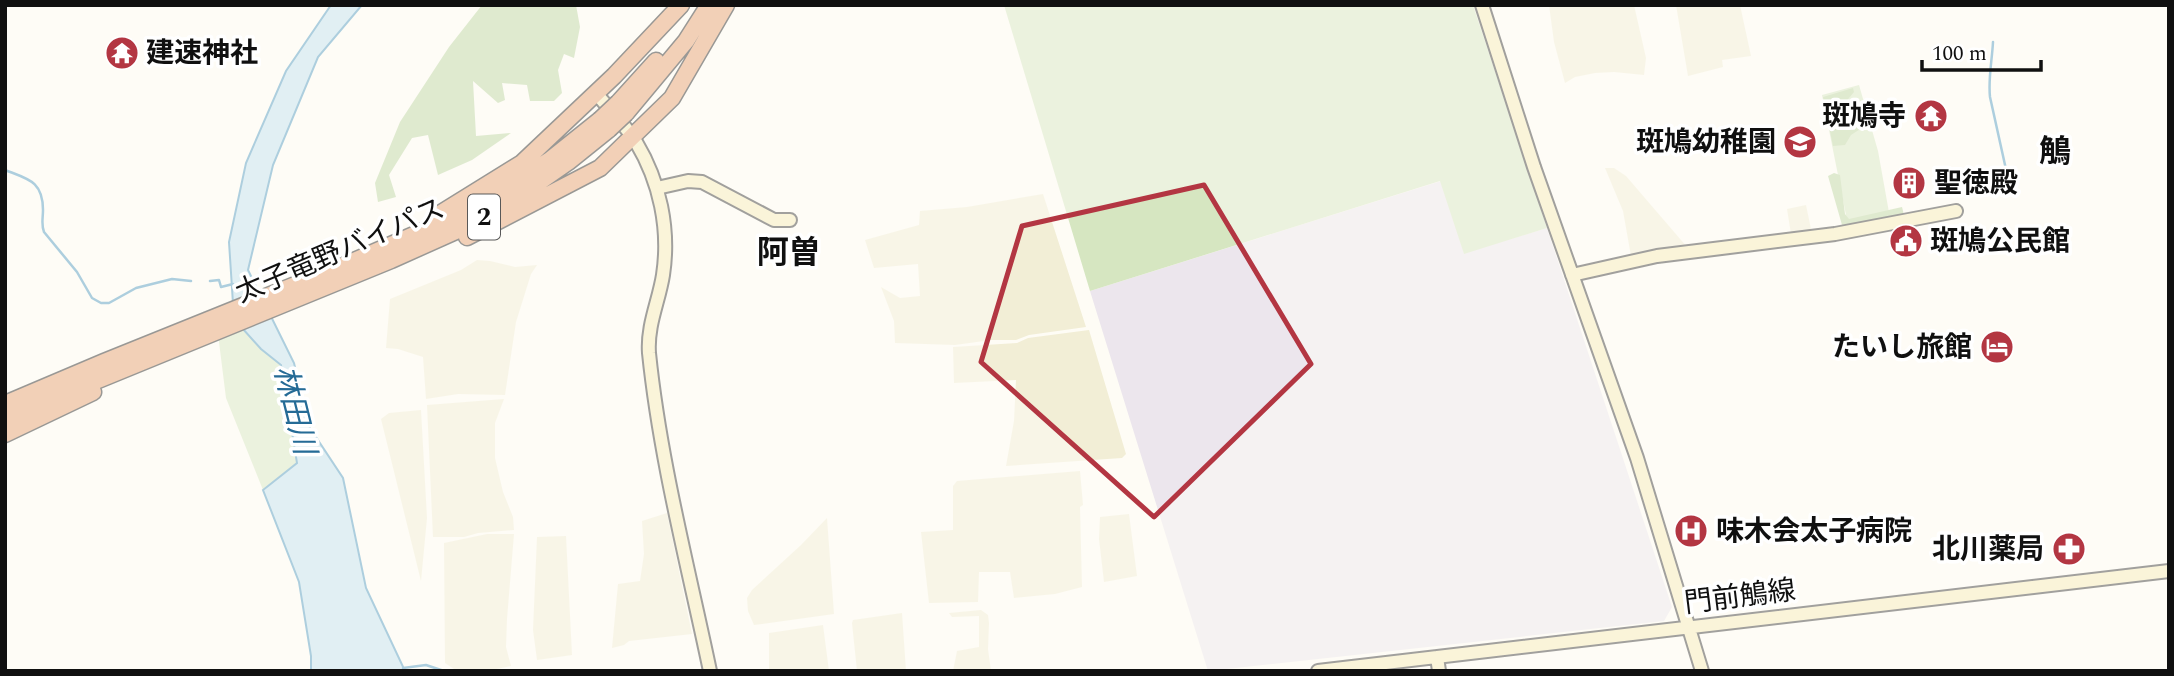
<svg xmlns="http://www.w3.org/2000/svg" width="2174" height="676" viewBox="0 0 2174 676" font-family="Spectral,'Noto Sans JP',serif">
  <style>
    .industrial { fill: #ece6ed }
    .farmland { fill: #f2eed6 }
    .green { fill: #d6e6c1 }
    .forest { fill: #bbd5a1 }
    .water { fill: #bee0f0; stroke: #4c98c0; stroke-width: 2 }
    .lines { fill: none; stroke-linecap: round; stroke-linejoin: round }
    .stream { stroke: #4c98c0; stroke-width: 2.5 }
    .secondary-casing { stroke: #323232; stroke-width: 16 }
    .highway-casing { stroke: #212121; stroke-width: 19 }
    .secondary { stroke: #f7ecb7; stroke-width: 12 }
    .highway { stroke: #e59c6b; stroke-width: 16 }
    .highway-bridge-casing { stroke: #212121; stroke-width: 19; stroke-linecap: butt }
    .highway-bridge { stroke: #e59c6b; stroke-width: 16 }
    .marked { fill: none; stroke: #b33642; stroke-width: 5; stroke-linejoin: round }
    .labels { text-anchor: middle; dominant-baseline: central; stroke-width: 7; stroke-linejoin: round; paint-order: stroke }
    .shield { fill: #fff; stroke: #585858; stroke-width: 2 }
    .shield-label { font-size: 26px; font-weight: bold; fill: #101010 }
    .poi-label { font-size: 28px; font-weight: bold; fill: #101010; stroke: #fff; text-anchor: start }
    .street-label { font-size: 28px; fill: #101010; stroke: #fff }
    .water-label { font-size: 30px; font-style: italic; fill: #256b96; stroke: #fff }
    .quarter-label { font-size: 32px; font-weight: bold; fill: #101010; stroke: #fff }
  </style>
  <rect width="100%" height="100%" fill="#fefcf5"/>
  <path class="industrial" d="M 1441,181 L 1464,253 L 1547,228 L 1672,607 L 1664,621 L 1208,671 L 1090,291 Z"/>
  <path class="farmland" d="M 1549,5 L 1634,5 L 1646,58 L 1644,75 L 1614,72 L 1595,73 L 1575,77 L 1565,83 L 1554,42 Z
    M 1676,5 L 1740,5 L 1751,56 L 1722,60 L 1723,67 L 1688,76 Z
    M 1605,168 L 1614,168 L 1626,176 L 1687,247 L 1631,256 L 1623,211 Z
    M 1043,194 L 1086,327 L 1029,335 L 1016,340 L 991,340 L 955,345 L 895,343 L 894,321 L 881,287 L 900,298 L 920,296 L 918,264 L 874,268 L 865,240 L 919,225 L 920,211 L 967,207 Z
    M 1806,205 L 1812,234 L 1791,234 L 1787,209 Z
    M 477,260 L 490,261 L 515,267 L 537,265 L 531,274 L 516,322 L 505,395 L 458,394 L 426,399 L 423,357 L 398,349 L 386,348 L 390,299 L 461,270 Z
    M 1089,330 L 1126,454 L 1122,458 L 1006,466 L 1014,421 L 1016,380 L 954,383 L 953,347 L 1017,343 L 1028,338 Z
    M 504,399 L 495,423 L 495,458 L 503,492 L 513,517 L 514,530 L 478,533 L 464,537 L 433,537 L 427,405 Z
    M 421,410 L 427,518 L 421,581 L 381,419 L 389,413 Z
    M 1080,471 L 1083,505 L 1080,507 L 1082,587 L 1055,594 L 1014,598 L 1010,572 L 979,572 L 978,602 L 929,603 L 921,532 L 953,530 L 953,486 L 957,481 Z
    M 667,513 L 692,634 L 629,641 L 624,645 L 612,648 L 618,584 L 640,581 L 644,554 L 642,521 Z
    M 1129,514 L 1137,576 L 1104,582 L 1099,539 L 1100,517 Z
    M 827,518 L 834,614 L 754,625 L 748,611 L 747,598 L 752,590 L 801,545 Z
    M 487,534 L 514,534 L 507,619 L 506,647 L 511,666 L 487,671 L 457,671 L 445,663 L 444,543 Z
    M 566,536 L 572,655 L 537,660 L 533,630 L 537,537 Z
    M 981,610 L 988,615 L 989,623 L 988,649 L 991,671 L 953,671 L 957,651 L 979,647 L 979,616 L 952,617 L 949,613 Z
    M 902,613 L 906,671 L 857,671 L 852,623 L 853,620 Z
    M 823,625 L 829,671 L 769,671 L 769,633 Z"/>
  <path class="green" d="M 1004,5 L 1473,5 L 1547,228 L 1464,254 L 1440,181 L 1090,291 Z
    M 1859,85 L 1878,151 L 1890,218 L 1848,225 L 1822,95 Z
    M 234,319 L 261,349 L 281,365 L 297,463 L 263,490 L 226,398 L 217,326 Z"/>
  <path class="forest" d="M 482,5 L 576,5 L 580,27 L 574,58 L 564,54 L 558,70 L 562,93 L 554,101 L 530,101 L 527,85 L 502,83 L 505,100 L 498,103 L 473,81 L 476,136 L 511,133 L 472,160 L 438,175 L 428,135 L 412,138 L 389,175 L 396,197 L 378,202 L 375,183 L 400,122 L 449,47 Z
    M 1853,88 L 1854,92 L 1844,104 L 1837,104 L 1835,99 L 1826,102 L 1829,117 L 1839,115 L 1839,110 L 1846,110 L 1855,121 L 1864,122 L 1865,126 L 1851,135 L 1845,145 L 1833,146 L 1823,97 Z
    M 1834,173 L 1840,175 L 1845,214 L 1849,219 L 1902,207 L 1904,215 L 1842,225 L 1828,176 Z"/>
  <path class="water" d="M 331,5 L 362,5 L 318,57 L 273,165 L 248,270 L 294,363 L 310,428 L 343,478 L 366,588 L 405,671 L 311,671 L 311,656 L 299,582 L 263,490 L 297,463 L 281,365 L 261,349 L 234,319 L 229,242 L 246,163 L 286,71 Z"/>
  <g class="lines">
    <path class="stream" d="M 1993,42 C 1992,61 1988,79 1990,97 L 2011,192
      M 5,170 C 28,179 43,181 43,210 C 43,218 41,225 44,232 L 77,272 L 92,298 L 101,303 L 109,303 L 136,288 L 172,279 L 191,281
      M 210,281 L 219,280 L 221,287 L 233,284
      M 403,668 L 426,665 L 444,671"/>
    <defs>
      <path id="secondary" d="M 1482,5 L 1534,167 L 1637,458 L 1702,671
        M 596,93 C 609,109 625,125 636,142 C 660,182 670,229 663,275 C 659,301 647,325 649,353 C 660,460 688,566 710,671
        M 657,188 L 688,181 L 702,182 L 774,220 L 790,220
        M 1572,275 L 1657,256 L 1835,234 L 1956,211
        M 1437,657 L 1439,671
        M 1318,671 L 2169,571"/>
      <path id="highway" d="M 618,103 L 656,61
        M 626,113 L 686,41 L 709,5
        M 438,215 L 522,163 L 614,76 L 681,5
        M 467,237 L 600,168 L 672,98 L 726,5
        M 5,404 L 104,362 L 345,265 L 478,207 L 550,160 L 600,120
        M 5,418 L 391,260 L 467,226 L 512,201 L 568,162 L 609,129
        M 5,434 L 93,392"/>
    </defs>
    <use href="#secondary" class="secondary-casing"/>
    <use href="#highway" class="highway-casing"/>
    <use href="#secondary" class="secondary"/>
    <use href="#highway" class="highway"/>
    <defs>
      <path id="highway-bridge" d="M 600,120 L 618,103
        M 609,129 L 626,113"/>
    </defs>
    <use href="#highway-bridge" class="highway-bridge-casing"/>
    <use href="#highway-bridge" class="highway-bridge"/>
  </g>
  <path d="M0 0H2174V676H0ZM 1204,185 L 1311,364 L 1154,517 L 981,362 L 1022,226 Z" fill="#fefcf5" fill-opacity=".55" fill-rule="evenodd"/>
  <path class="marked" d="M 1204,185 L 1311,364 L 1154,517 L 981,362 L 1022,226 Z"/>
  <defs>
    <symbol id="temple-disc" viewBox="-11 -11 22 22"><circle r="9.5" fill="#b33642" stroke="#fff"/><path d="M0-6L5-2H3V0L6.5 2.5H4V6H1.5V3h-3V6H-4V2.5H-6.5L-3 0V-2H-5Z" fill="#fff"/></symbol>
    <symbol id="school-disc" viewBox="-11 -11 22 22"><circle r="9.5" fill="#b33642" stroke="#fff"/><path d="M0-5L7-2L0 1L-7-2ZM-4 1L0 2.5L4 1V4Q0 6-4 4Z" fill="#fff"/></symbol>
    <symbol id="building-disc" viewBox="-11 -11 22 22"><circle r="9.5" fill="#b33642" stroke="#fff"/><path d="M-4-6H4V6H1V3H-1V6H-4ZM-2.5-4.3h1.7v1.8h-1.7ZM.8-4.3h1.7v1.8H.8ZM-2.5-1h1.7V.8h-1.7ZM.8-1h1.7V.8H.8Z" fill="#fff"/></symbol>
    <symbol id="civic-disc" viewBox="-11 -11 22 22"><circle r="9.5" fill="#b33642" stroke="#fff"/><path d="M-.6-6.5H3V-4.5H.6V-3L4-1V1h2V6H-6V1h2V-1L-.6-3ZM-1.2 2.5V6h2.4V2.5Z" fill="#fff"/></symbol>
    <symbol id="hotel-disc" viewBox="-11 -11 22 22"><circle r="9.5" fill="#b33642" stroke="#fff"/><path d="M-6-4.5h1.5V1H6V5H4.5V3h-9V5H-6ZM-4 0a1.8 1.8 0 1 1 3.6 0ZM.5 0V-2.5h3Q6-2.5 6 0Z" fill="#fff"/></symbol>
    <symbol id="hospital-disc" viewBox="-11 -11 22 22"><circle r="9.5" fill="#b33642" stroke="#fff"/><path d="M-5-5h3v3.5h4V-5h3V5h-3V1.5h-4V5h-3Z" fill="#fff"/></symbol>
    <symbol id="pharmacy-disc" viewBox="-11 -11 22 22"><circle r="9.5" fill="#b33642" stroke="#fff"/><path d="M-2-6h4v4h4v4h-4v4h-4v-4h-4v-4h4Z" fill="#fff"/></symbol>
  </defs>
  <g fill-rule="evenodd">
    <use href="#temple-disc" x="103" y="34" width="38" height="38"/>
    <use href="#temple-disc" x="1912" y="97" width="38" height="38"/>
    <use href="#school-disc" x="1781" y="123" width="38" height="38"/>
    <use href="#building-disc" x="1890" y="164" width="38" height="38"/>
    <use href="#civic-disc" x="1887" y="222" width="38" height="38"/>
    <use href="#hotel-disc" x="1978" y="328" width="38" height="38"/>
    <use href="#hospital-disc" x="1672" y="512" width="38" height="38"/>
    <use href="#pharmacy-disc" x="2050" y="530" width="38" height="38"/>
  </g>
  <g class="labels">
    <rect class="shield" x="468" y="194.5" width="32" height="45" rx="5"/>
    <g class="shield-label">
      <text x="484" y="217">2</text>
    </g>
    <g class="poi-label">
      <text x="146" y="53">建速神社</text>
      <text x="1906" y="116" text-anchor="end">斑鳩寺</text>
      <text x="1776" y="142" text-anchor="end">斑鳩幼稚園</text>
      <text x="1934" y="183">聖徳殿</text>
      <text x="1930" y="241">斑鳩公民館</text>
      <text x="1972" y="347" text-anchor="end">たいし旅館</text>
      <text x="1716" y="531">味木会太子病院</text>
      <text x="2044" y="549" text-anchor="end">北川薬局</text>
    </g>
    <g class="street-label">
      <text transform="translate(340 251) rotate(-23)">太子竜野バイパス</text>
      <text transform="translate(1740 597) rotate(-7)">門前鵤線</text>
    </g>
    <g class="water-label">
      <text transform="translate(294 410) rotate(76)">林田川</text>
    </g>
    <g class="quarter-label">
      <text x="2055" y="152">鵤</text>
      <text x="789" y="253">阿曽</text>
    </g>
  </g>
  <rect width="2174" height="676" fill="none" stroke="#101010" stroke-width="14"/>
  <path d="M1922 60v10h119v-10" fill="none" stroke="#101010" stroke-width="3.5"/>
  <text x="1932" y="60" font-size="21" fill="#101010" stroke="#ffffff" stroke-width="5" paint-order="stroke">100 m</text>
</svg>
